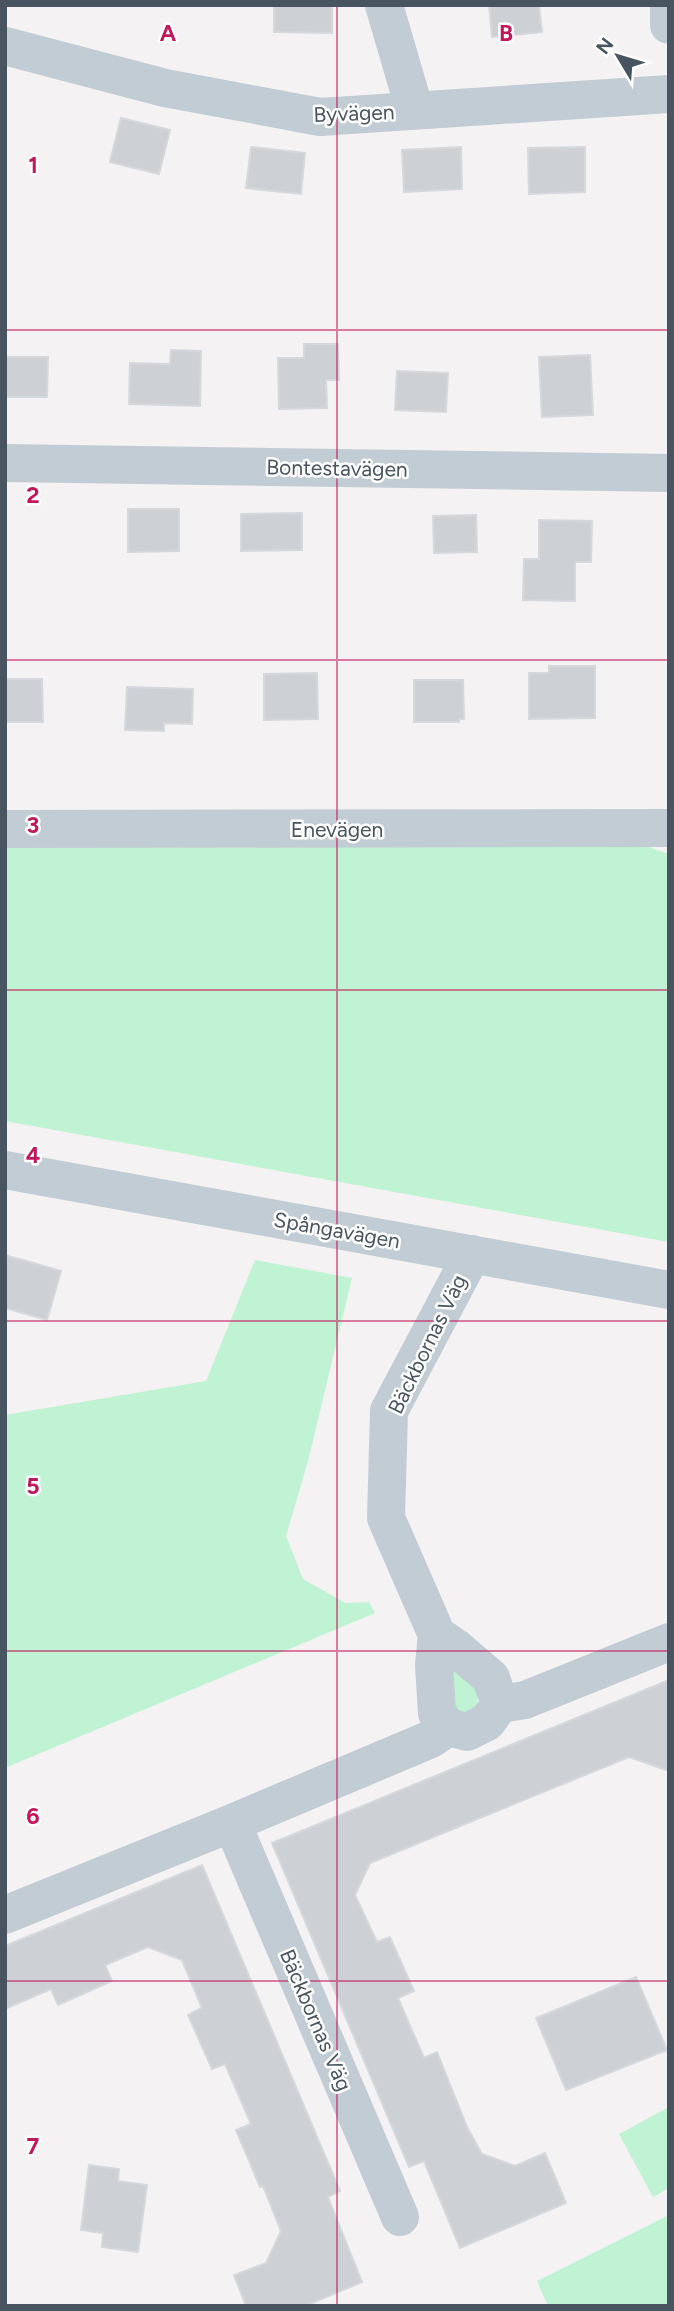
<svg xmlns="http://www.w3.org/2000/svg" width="674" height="2311" viewBox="0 0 674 2311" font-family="Figtree,sans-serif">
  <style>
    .green { fill: #bff3d3 }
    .building { fill: #cdd1d6; stroke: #d5d8dd; stroke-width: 2 }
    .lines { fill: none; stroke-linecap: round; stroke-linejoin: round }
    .minor { stroke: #c2ccd4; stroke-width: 38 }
    .grid { fill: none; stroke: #c2185b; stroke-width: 2; stroke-opacity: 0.55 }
    .labels { text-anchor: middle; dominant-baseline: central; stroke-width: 5; stroke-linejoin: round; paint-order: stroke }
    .street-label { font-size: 21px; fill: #485561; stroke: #fff }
    .grid-label { font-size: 23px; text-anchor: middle; font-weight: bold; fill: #c2185b; stroke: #fff; stroke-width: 5; stroke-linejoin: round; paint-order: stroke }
  </style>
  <rect width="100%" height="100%" fill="#f4f2f2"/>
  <path class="green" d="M 631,841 L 669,854 L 669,1242 L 5,1121 L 5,848 Z
    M 255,1260 L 352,1278 L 308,1461 L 286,1536 L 303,1579 L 345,1603 L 369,1602 L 375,1613 L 5,1768 L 5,1415 L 206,1381 Z
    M 450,1660 C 464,1675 485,1688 475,1709 L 467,1713 L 459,1712 L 452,1705 Z
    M 669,2107 L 669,2188 L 653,2197 L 619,2134 Z
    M 669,2215 L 669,2306 L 548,2306 L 537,2281 Z"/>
  <path class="building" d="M 274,5 L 332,5 L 332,33 L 274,32 Z
    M 489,5 L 539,5 L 542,32 L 492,37 Z
    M 121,118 L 170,130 L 159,174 L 110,162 Z
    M 251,147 L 305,153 L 301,194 L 246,188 Z
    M 461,147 L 462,189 L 404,192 L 402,150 Z
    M 585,147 L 585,192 L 529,194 L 528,148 Z
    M 304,344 L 338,344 L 339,380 L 326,380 L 327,408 L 279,409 L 278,358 L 304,358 Z
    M 171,350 L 201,351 L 200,406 L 129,404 L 130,363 L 170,364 Z
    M 590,355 L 593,415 L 542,417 L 539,357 Z
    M 5,357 L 48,357 L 47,397 L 5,397 Z
    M 397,371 L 448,373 L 446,412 L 395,410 Z
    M 128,509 L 179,509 L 179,551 L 128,552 Z
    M 302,513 L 302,550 L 241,551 L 241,514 Z
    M 476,515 L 477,552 L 434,553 L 433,516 Z
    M 539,520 L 592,521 L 591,562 L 575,562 L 575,601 L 523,600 L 524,559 L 539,559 Z
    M 549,666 L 595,666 L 595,718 L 529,719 L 529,673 L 549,673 Z
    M 317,673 L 318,719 L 264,720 L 264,674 Z
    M 5,679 L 42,679 L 43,722 L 5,722 Z
    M 414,680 L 463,680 L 464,719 L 459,719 L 459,722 L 414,722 Z
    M 127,687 L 193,689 L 192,724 L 164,723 L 164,731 L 125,730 Z
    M 5,1255 L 61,1271 L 47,1320 L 5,1308 Z
    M 669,1680 L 669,1771 L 629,1757 L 370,1863 L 355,1895 L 377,1942 L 390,1937 L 414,1991 L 398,1998 L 424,2058 L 437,2052 L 467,2127 L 482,2154 L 515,2166 L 545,2153 L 566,2203 L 460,2248 L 424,2161 L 409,2167 L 272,1843 Z
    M 202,1865 L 340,2191 L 328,2197 L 362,2282 L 305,2306 L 246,2306 L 234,2275 L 266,2263 L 281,2231 L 263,2186 L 260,2187 L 236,2130 L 251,2124 L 225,2064 L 212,2069 L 188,2015 L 202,2008 L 182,1960 L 148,1947 L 105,1965 L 112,1981 L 58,2005 L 51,1989 L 5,2009 L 5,1946 Z
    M 636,1977 L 667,2050 L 566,2090 L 536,2018 Z
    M 89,2165 L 119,2169 L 118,2181 L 147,2185 L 138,2252 L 102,2247 L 103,2233 L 81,2230 Z"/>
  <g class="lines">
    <path class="minor" d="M 384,5 L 415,111
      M 669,5 L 669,25
      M 5,46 L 165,88 L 320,117 L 669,94
      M 5,463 L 669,473
      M 5,829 L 669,828
      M 5,1170 L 669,1290
      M 437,1635 L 456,1648 L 491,1678 L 500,1704 L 487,1722 L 467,1732 L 448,1727 L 437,1713 L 434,1665 L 437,1635 L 386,1518 L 389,1411 L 472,1254
      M 500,1704 L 525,1700 L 669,1642
      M 232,1823 L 400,2217
      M 5,1915 L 232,1823 L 431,1739 L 448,1727"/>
  </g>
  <path class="grid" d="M 337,5 L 337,2306M 5,330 L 669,330M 5,660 L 669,660M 5,990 L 669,990M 5,1321 L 669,1321M 5,1651 L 669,1651M 5,1981 L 669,1981"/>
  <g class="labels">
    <g class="street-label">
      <text transform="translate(354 113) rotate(-2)">Byvägen</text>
      <text transform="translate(337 468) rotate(1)">Bontestavägen</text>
      <text x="337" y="829">Enevägen</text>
      <text transform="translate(337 1230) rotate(10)">Spångavägen</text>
      <text transform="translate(427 1344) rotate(-64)">Bäckbornas Väg</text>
      <text transform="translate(316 2020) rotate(67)">Bäckbornas Väg</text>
    </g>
  </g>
  <g class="grid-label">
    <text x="168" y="41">A</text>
    <text x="506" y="41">B</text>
    <text x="33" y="173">1</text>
    <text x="33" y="503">2</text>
    <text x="33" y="833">3</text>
    <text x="33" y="1163">4</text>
    <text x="33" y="1494">5</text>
    <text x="33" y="1824">6</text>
    <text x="33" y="2154">7</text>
  </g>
  <rect width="674" height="2311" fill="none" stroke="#485561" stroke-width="14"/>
  <g transform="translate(618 56) rotate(308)" stroke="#ffffff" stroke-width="5" paint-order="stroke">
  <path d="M0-5L12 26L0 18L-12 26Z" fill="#485561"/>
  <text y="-10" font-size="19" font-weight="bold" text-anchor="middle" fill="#485561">N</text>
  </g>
</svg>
